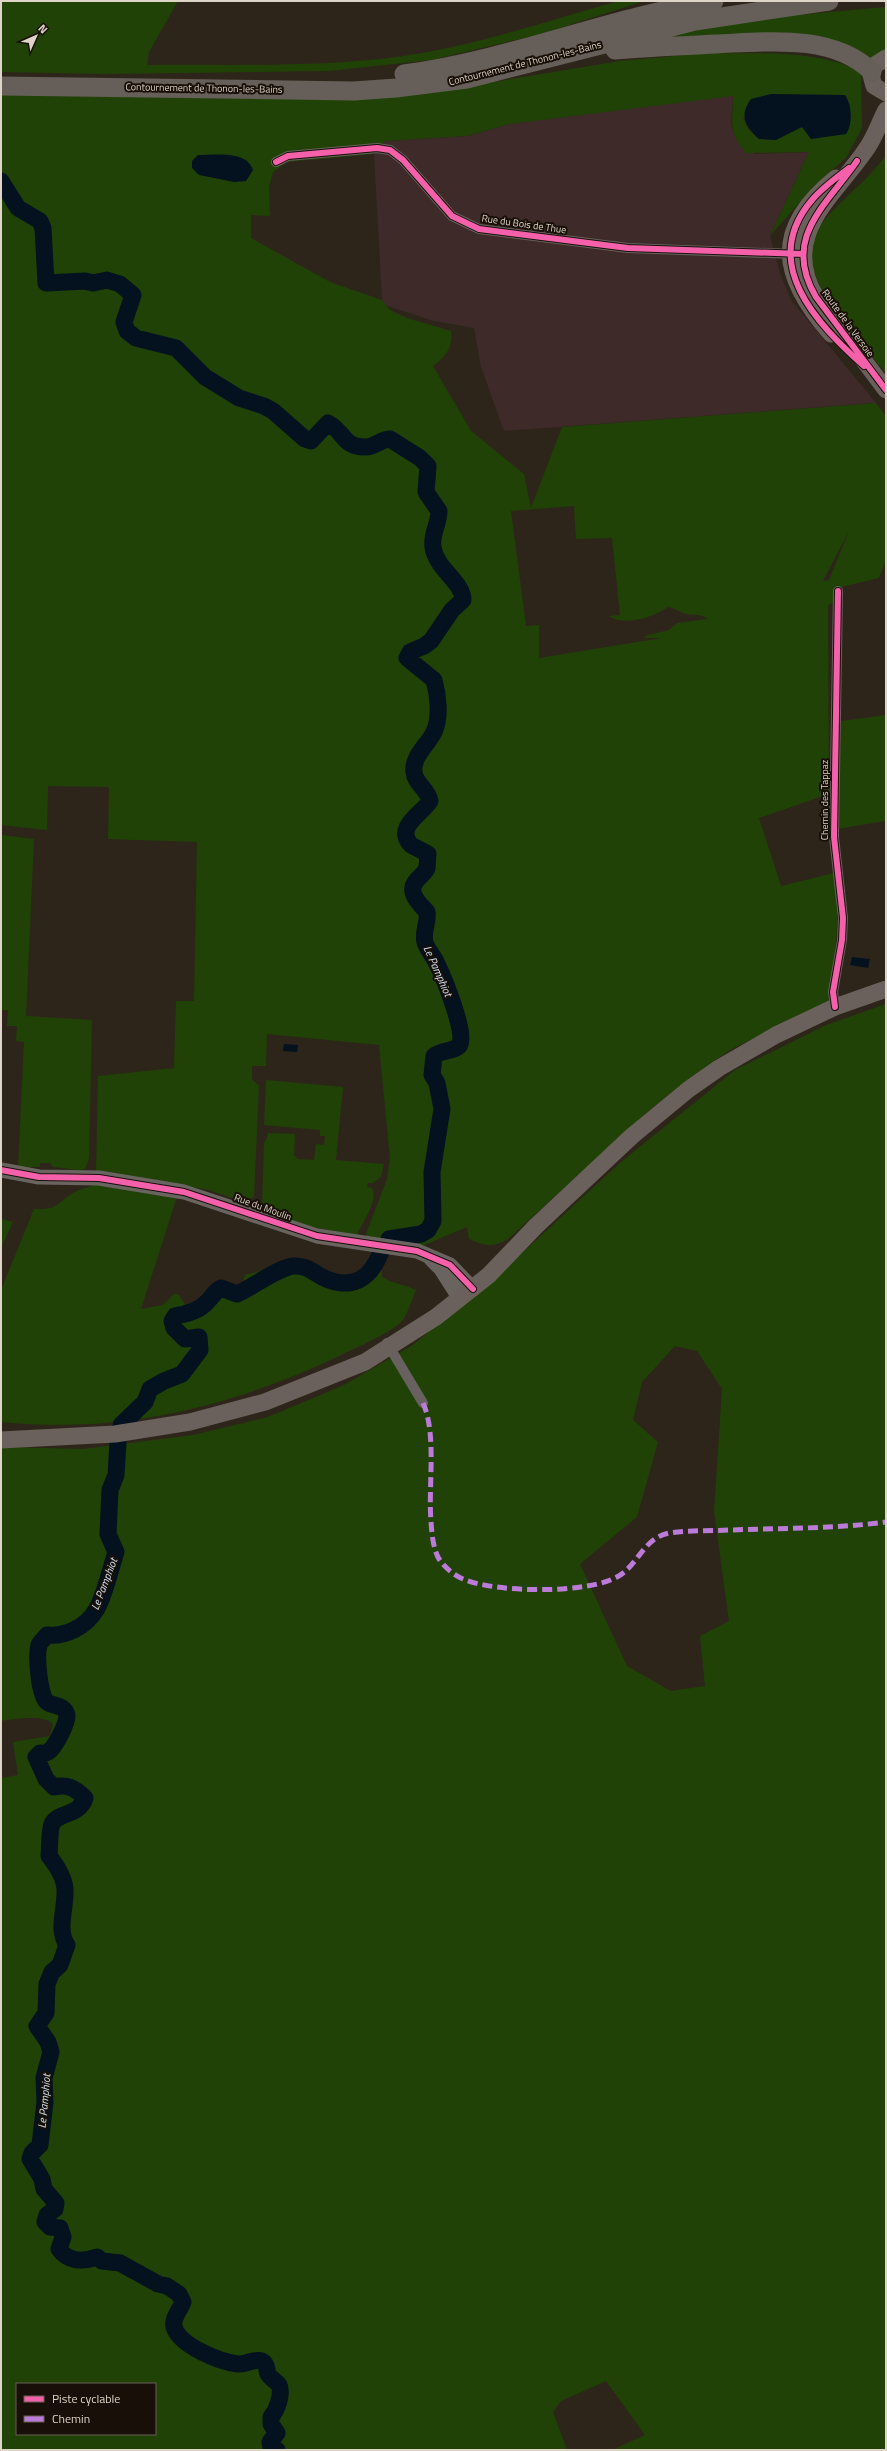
<svg xmlns="http://www.w3.org/2000/svg" width="887" height="2451" viewBox="0 0 887 2451" font-family="'Titillium Web',sans-serif">
  <style>
    .commercial { fill: #3d2a29 }
    .green { fill: #204207; fill-rule: evenodd }
    .water { fill: #04111f }
    .lines { fill: none; stroke-linecap: round; stroke-linejoin: round }
    .river { stroke: #04111f; stroke-width: 17 }
    .street { stroke: #68615f; stroke-width: 10 }
    .secondary { stroke: #6a6460; stroke-width: 15 }
    .primary { stroke: #6a615c; stroke-width: 17 }
    .highway { stroke: #665e58; stroke-width: 19 }
    .quiet { stroke: #bd7bd9; stroke-width: 5; stroke-dasharray: 10 5; stroke-linecap: butt }
    .cycleway-casing { stroke: #181008; stroke-width: 8 }
    .cycleway { stroke: #f560ab; stroke-width: 6 }
    .labels { text-anchor: middle; dominant-baseline: central; stroke-width: 4; stroke-linejoin: round; paint-order: stroke }
    .street-label { font-size: 10px; fill: #dfd4c8; stroke: #181008 }
    .water-label { font-size: 11px; font-style: italic; fill: #cfe1f0; stroke: #181008 }
  </style>
  <rect width="100%" height="100%" fill="#2e251a"/>
  <path class="commercial" d="M 733,95 L 731,124 L 733,131 L 754,154 L 809,152 L 770,236 L 780,273 L 791,300 L 876,403 L 504,431 L 481,367 L 474,328 L 434,321 L 385,305 L 382,300 L 374,154 L 385,141 L 467,136 L 509,124 Z"/>
  <path class="green" d="M 1,1 L 178,1 L 149,52 L 147,65 C 232,64 319,68 404,56 C 477,45 548,21 618,1 L 644,1 L 541,34 L 431,60 L 329,71 L 105,74 L 1,72 Z
    M 886,7 L 886,51 L 869,62 L 852,53 L 657,37 L 763,18 Z
    M 709,53 C 761,54 813,49 861,71 L 862,128 L 846,158 L 814,186 L 770,236 L 809,152 L 746,153 C 727,131 733,122 733,96 L 509,124 L 467,136 L 385,141 L 374,154 L 287,162 L 273,172 L 269,187 L 270,216 L 251,215 L 251,238 L 330,282 L 382,300 L 390,310 L 407,318 L 451,331 C 453,348 446,356 433,366 L 471,431 L 524,474 L 531,508 L 562,427 L 876,403 L 886,416 L 886,560 L 879,578 L 841,587 L 841,599 L 828,605 L 829,794 L 759,818 L 781,886 L 834,873 C 841,919 835,955 828,1001 L 730,1050 L 687,1080 L 646,1113 L 508,1239 C 492,1248 485,1246 469,1239 L 467,1227 L 424,1245 L 367,1238 L 366,1234 L 387,1179 L 390,1158 L 379,1045 L 267,1034 L 266,1066 L 252,1066 L 252,1079 L 259,1086 L 254,1197 L 243,1202 L 209,1190 L 96,1171 L 98,1076 L 174,1068 L 176,1001 L 194,1001 L 197,842 L 108,839 L 109,787 L 48,786 L 47,830 L 1,825 L 1,94 L 433,92 L 620,61 ZM 743,117 L 846,133 L 806,131 L 802,127 L 759,139 L 748,129 ZM 574,506 L 576,539 L 612,538 L 620,615 L 609,616 C 624,627 654,617 668,607 C 675,608 679,612 686,614 C 694,616 700,613 708,619 L 677,623 L 669,630 L 648,635 L 643,638 L 662,638 L 539,658 L 539,625 L 526,626 L 511,511 ZM 849,531 L 829,580 L 823,581 Z
    M 886,155 L 886,374 C 873,358 861,342 848,326 C 827,298 793,259 822,223 C 841,199 868,181 886,155 Z
    M 886,715 L 886,821 L 837,829 L 841,721 Z
    M 1,835 L 34,839 L 26,1016 L 92,1020 L 89,1158 L 85,1169 C 76,1172 63,1167 53,1167 L 50,1163 L 40,1163 L 40,1167 L 18,1167 L 24,1042 L 16,1041 L 17,1026 L 7,1026 L 8,1010 L 1,1010 Z
    M 886,1004 L 886,2450 L 612,2450 L 645,2435 L 606,2381 L 561,2401 L 553,2412 L 567,2450 L 1,2450 L 1,1778 L 18,1775 L 13,1742 L 50,1736 L 53,1724 C 45,1714 13,1719 1,1721 L 1,1447 L 83,1449 L 193,1435 L 268,1417 L 344,1385 L 413,1345 L 522,1253 L 621,1162 L 735,1070 L 826,1025 ZM 675,1346 L 697,1351 L 722,1389 L 714,1511 L 729,1621 L 700,1636 L 705,1686 L 671,1691 L 627,1666 L 580,1564 L 637,1517 L 658,1442 L 633,1420 L 642,1382 ZM 17,2384 L 155,2384 L 155,2434 L 17,2434 Z
    M 266,1080 L 343,1087 L 336,1160 L 384,1164 L 381,1177 L 373,1183 L 368,1183 L 367,1187 L 372,1188 C 379,1200 362,1223 357,1235 L 312,1227 L 264,1211 L 262,1206 L 264,1143 L 267,1138 L 268,1133 L 295,1134 L 294,1155 L 298,1159 L 314,1160 L 316,1144 L 324,1145 L 325,1136 L 320,1136 L 320,1130 L 264,1125 Z
    M 96,1184 L 177,1197 L 141,1309 L 163,1305 L 174,1294 L 179,1295 L 185,1304 L 203,1301 L 209,1288 L 219,1283 L 241,1288 L 245,1275 L 296,1261 L 308,1264 L 321,1274 L 346,1278 L 365,1269 L 377,1251 L 384,1252 L 381,1262 L 382,1277 C 393,1284 404,1284 416,1290 C 412,1298 407,1317 401,1322 C 389,1334 355,1348 339,1356 C 232,1407 120,1434 1,1422 L 1,1290 L 34,1209 C 57,1210 56,1204 73,1193 C 80,1189 89,1187 96,1184 Z
    M 1,1219 L 13,1222 L 1,1248 Z"/>
  <path class="water" d="M 771,94 L 845,95 C 852,105 853,124 846,134 L 811,139 L 802,127 L 776,140 L 759,139 C 745,126 739,116 751,99 Z
    M 198,155 C 215,155 247,150 253,170 L 246,181 L 234,182 L 199,175 L 192,168 L 192,161 Z
    M 852,957 L 870,959 L 868,968 L 850,965 Z
    M 284,1044 L 298,1045 L 297,1052 L 283,1051 Z"/>
  <g class="lines">
    <path class="river" d="M 1,181 L 18,208 L 40,221 L 43,228 L 46,283 L 85,281 L 93,283 L 107,280 L 120,284 L 133,295 L 124,322 L 127,331 L 136,338 L 176,348 L 205,377 L 239,398 L 264,406 L 273,411 L 305,439 L 311,441 L 328,423 C 344,431 343,448 366,447 C 375,447 381,439 390,439 L 420,458 L 428,466 L 426,492 L 439,511 C 439,524 431,534 433,547 C 436,569 463,582 463,600 L 452,610 L 431,641 L 424,646 L 410,652 L 407,658 L 434,680 C 438,694 441,717 434,732 C 428,745 412,756 414,772 C 415,784 428,789 430,801 C 423,813 394,827 411,845 L 428,854 L 427,868 C 425,873 420,876 417,880 C 406,892 419,903 427,912 C 429,922 422,932 425,942 C 427,950 434,956 437,964 C 443,976 468,1036 459,1046 C 452,1052 441,1050 434,1056 L 432,1075 L 437,1083 L 442,1109 L 432,1172 L 433,1221 L 428,1230 L 421,1234 L 389,1239
      M 121,1425 L 145,1402 L 150,1389 L 164,1381 L 182,1374 L 200,1350 L 199,1337 L 185,1339 L 174,1328 L 172,1321 L 175,1316 C 187,1314 199,1311 207,1302 C 213,1296 214,1292 221,1288 L 237,1294 C 252,1288 278,1267 294,1266 C 306,1265 313,1272 322,1277 C 351,1291 370,1280 381,1252
      M 118,1442 L 116,1475 L 110,1490 L 108,1534 L 116,1552 C 111,1567 104,1598 96,1610 C 86,1627 65,1637 47,1635 C 45,1638 40,1642 39,1645 C 36,1656 39,1695 47,1702 C 54,1707 64,1704 67,1715 C 68,1722 55,1748 48,1752 C 45,1754 43,1753 40,1753 L 36,1757 L 46,1779 L 54,1787 C 68,1784 75,1788 85,1798 C 80,1816 57,1812 52,1824 C 49,1833 50,1846 49,1856 C 57,1866 66,1879 65,1893 C 65,1911 57,1930 67,1945 L 60,1965 L 52,1972 L 47,1984 L 46,2013 L 37,2026 L 48,2042 L 51,2052 L 44,2078 L 45,2102 L 40,2145 L 32,2153 L 30,2159 L 42,2179 L 44,2189 L 56,2203 L 55,2209 L 47,2215 L 45,2222 L 50,2227 L 60,2228 L 63,2237 L 59,2249 C 68,2262 83,2262 97,2257 L 102,2261 L 120,2263 L 158,2284 L 167,2286 L 179,2294 L 183,2302 C 180,2310 172,2318 174,2327 C 180,2346 220,2362 238,2364 C 246,2365 254,2358 262,2361 C 268,2364 266,2369 268,2374 C 271,2379 276,2381 279,2385 C 283,2394 277,2410 271,2417 L 271,2424 L 277,2433 L 270,2442 L 271,2447 L 277,2450"/>
    <path class="street" d="M 276,162 L 288,156 L 377,148 L 390,150 L 403,160 L 452,216 L 479,229 L 628,248 L 795,254
      M 835,1007 L 833,992 L 842,940 L 843,918 L 834,837 L 838,591
      M 387,1343 L 423,1403"/>
    <path class="secondary" d="M 1,1170 L 39,1177 L 99,1178 L 184,1192 L 317,1236 L 417,1251 L 450,1265 L 473,1289
      M 431,1259 L 441,1269 L 460,1299"/>
    <path class="primary" d="M 886,58 L 875,65 L 871,75 L 874,86 L 886,93
      M 886,110 C 879,123 875,138 865,151 C 833,197 779,236 816,297 L 886,390
      M 831,334 C 781,277 771,230 836,178
      M 1,1440 L 115,1434 L 190,1422 L 265,1402 L 365,1362 L 436,1317 L 489,1275 L 536,1226 L 632,1136 L 689,1089 L 719,1068 L 776,1035 L 835,1007 L 886,989"/>
    <path class="highway" d="M 615,50 C 649,47 682,46 716,44 C 765,42 833,33 872,72
      M 404,74 C 510,60 609,17 714,1
      M 1,86 L 354,91 L 396,88 L 467,79 L 695,21 L 829,1"/>
    <path class="quiet" d="M 423,1403 C 437,1434 428,1486 431,1522 C 432,1535 433,1548 439,1559 C 445,1568 454,1575 463,1579 C 496,1593 586,1594 617,1577 C 638,1566 643,1538 669,1533 C 689,1530 710,1531 730,1530 C 782,1528 834,1529 886,1522"/>
    <defs>
      <path id="cycleway" d="M 857,161 C 826,206 781,238 816,297 L 886,390
        M 276,162 L 288,156 L 377,148 L 390,150 L 403,160 L 452,216 L 479,229 L 628,248 L 803,254
        M 849,168 C 836,178 822,188 812,200 C 758,263 817,324 864,366
        M 835,1007 L 833,992 L 842,940 L 843,918 L 834,837 L 838,591
        M 1,1170 L 39,1177 L 99,1178 L 184,1192 L 317,1236 L 417,1251 L 450,1265 L 473,1289"/>
    </defs>
    <use href="#cycleway" class="cycleway-casing"/>
    <use href="#cycleway" class="cycleway"/>
  </g>
  <g class="labels">
    <g class="street-label">
      <text transform="translate(525 63) rotate(-14)">Contournement de Thonon-les-Bains</text>
      <text transform="translate(204 88) rotate(1)">Contournement de Thonon-les-Bains</text>
      <text transform="translate(524 224) rotate(8)">Rue du Bois de Thue</text>
      <text transform="translate(848 323) rotate(54)">Route de la Versoie</text>
      <text transform="translate(824 800) rotate(-90)">Chemin des Tappaz</text>
      <text transform="translate(263 1207) rotate(20)">Rue du Moulin</text>
    </g>
    <g class="water-label">
      <text transform="translate(438 971) rotate(66)">Le Pamphiot</text>
      <text transform="translate(104 1584) rotate(-69)">Le Pamphiot</text>
      <text transform="translate(44 2101) rotate(-85)">Le Pamphiot</text>
    </g>
  </g>
  <rect width="887" height="2451" fill="none" stroke="#dfd4c8" stroke-width="4"/>
  <rect x="16" y="2383" width="140" height="52" fill="#181008" stroke="#685e55"/>
  <rect x="24" y="2396" width="20" height="6" fill="#f560ab" stroke="#685e55"/>
  <text x="52" y="2403" font-size="12" fill="#dfd4c8">Piste cyclable</text>
  <rect x="24" y="2416" width="20" height="6" fill="#bd7bd9" stroke="#685e55"/>
  <text x="52" y="2423" font-size="12" fill="#dfd4c8">Chemin</text>
  <g transform="translate(36 36) rotate(45)" stroke="#181008" stroke-width="3" paint-order="stroke">
  <path d="M0-3L7 15L0 10L-7 15Z" fill="#dfd4c8"/>
  <text y="-6" font-size="11" font-weight="bold" text-anchor="middle" fill="#dfd4c8">N</text>
  </g>
</svg>
